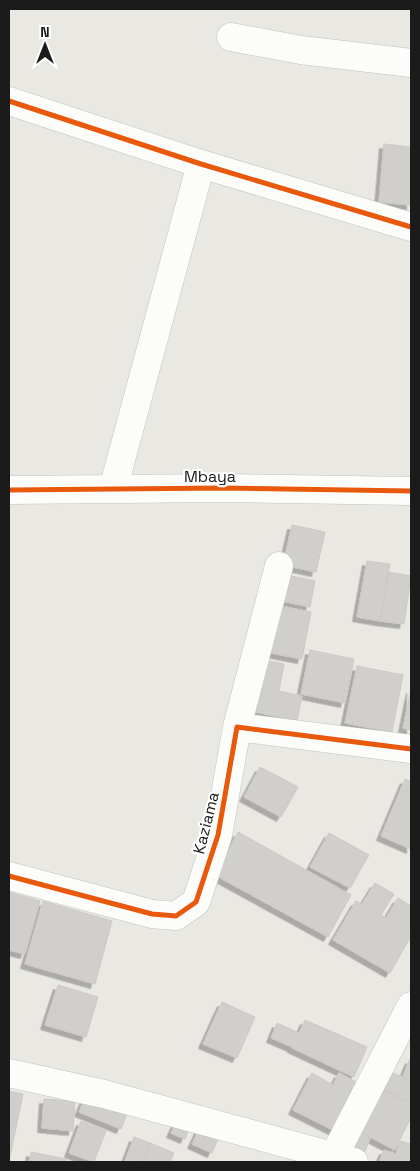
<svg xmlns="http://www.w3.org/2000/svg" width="420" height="1171" viewBox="0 0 420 1171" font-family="'Space Grotesk',sans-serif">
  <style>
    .building { fill: #d1cfcc; stroke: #ccc9c5; filter: url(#shadow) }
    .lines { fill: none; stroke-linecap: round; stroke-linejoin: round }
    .street-casing { stroke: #c2c2bf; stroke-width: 29 }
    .street { stroke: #fcfcfb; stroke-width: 28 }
    .cycleway-casing { stroke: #fff; stroke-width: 8 }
    .cycleway { stroke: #e8590c; stroke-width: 5 }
    .labels { text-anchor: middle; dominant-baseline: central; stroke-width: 4.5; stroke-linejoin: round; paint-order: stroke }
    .street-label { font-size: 16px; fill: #1b1b1b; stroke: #fff }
  </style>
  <defs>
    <filter id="shadow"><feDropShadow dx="-4.5" dy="4.5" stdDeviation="0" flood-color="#0004"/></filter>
  </defs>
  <rect width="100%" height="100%" fill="#e9e8e3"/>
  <path class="building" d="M 384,144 L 411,147 L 411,205 L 379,202 Z
    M 292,525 L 325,532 L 316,572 L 283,565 Z
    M 367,561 L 390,564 L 380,621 L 357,617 Z
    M 388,572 L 411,576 L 404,624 L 380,621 Z
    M 282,574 L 315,581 L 310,607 L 277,600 Z
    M 275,605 L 311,612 L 302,659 L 266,652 Z
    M 310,650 L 354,659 L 345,703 L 301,694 Z
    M 258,659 L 284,664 L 279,691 L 302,696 L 297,721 L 247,710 Z
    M 357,666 L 403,675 L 392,732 L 345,723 Z
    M 411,689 L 411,730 L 403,728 Z
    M 260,767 L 298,787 L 281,817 L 244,797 Z
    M 405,779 L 411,782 L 411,849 L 381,836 Z
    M 238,832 L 351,895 L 328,937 L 215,875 Z
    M 329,833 L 369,855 L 350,888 L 310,867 Z
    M 375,883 L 394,894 L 381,915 L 386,918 L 398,898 L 411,906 L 411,926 L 408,931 L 411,933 L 411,936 L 390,973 L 333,940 L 356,901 L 362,904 Z
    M 9,892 L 40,901 L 25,954 L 9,950 Z
    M 43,901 L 112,921 L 95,984 L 25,964 Z
    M 58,985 L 98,997 L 86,1037 L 45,1025 Z
    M 222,1002 L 255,1017 L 237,1058 L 203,1044 Z
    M 305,1020 L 367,1047 L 354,1077 L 292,1048 L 292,1047 L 271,1038 L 277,1023 L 299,1033 Z
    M 410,1059 L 411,1059 L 411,1080 L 403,1076 Z
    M 387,1070 L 411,1081 L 411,1103 L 379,1087 Z
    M 312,1073 L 333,1085 L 339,1073 L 360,1084 L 335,1131 L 293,1110 Z
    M 383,1090 L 411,1103 L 411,1117 L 395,1150 L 362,1133 Z
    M 9,1091 L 23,1094 L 9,1162 Z
    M 87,1093 L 129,1109 L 121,1129 L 79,1112 Z
    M 44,1099 L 75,1101 L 73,1131 L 42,1128 Z
    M 177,1120 L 190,1126 L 185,1139 L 171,1133 Z
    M 81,1121 L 106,1131 L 94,1162 L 69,1153 Z
    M 200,1127 L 219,1136 L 212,1153 L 192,1144 Z
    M 357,1128 L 363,1130 L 361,1133 L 370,1138 L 361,1162 L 344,1158 Z
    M 134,1137 L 150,1143 L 142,1162 L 128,1162 L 125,1161 Z
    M 400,1141 L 411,1144 L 411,1162 L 379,1162 L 384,1150 L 396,1154 Z
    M 150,1143 L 174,1153 L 170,1162 L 142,1162 Z
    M 31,1152 L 66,1159 L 66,1162 L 29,1162 Z"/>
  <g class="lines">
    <defs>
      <path id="street" d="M 231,37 L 301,50 L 411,63
        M 9,101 L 201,164 L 411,227
        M 113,489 L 201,164
        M 9,490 L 223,488 L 411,491
        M 237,727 L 279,566
        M 9,876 L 152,914 L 176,916 L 196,902 L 218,835 L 237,727 L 411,749
        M 9,1073 L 104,1094 L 354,1162
        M 334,1156 L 411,1006"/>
    </defs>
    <use href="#street" class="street-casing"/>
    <use href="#street" class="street"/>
    <defs>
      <path id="cycleway" d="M 9,101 L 201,164 L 411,227
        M 9,490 L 223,488 L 411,491
        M 9,876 L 152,914 L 176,916 L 196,902 L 218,835 L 237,727 L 411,749"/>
    </defs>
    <use href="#cycleway" class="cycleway-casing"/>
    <use href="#cycleway" class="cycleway"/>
  </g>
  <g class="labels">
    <g class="street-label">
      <text x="210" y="476">Mbaya</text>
      <text transform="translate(206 823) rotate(-76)">Kaziama</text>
    </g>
  </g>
  <rect width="420" height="1171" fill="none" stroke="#1b1b1b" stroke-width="20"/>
  <g transform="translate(45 45)" stroke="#ffffff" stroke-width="4" paint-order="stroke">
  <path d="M0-4L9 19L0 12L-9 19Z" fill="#1b1b1b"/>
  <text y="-8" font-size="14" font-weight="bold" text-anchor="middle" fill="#1b1b1b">N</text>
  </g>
</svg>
